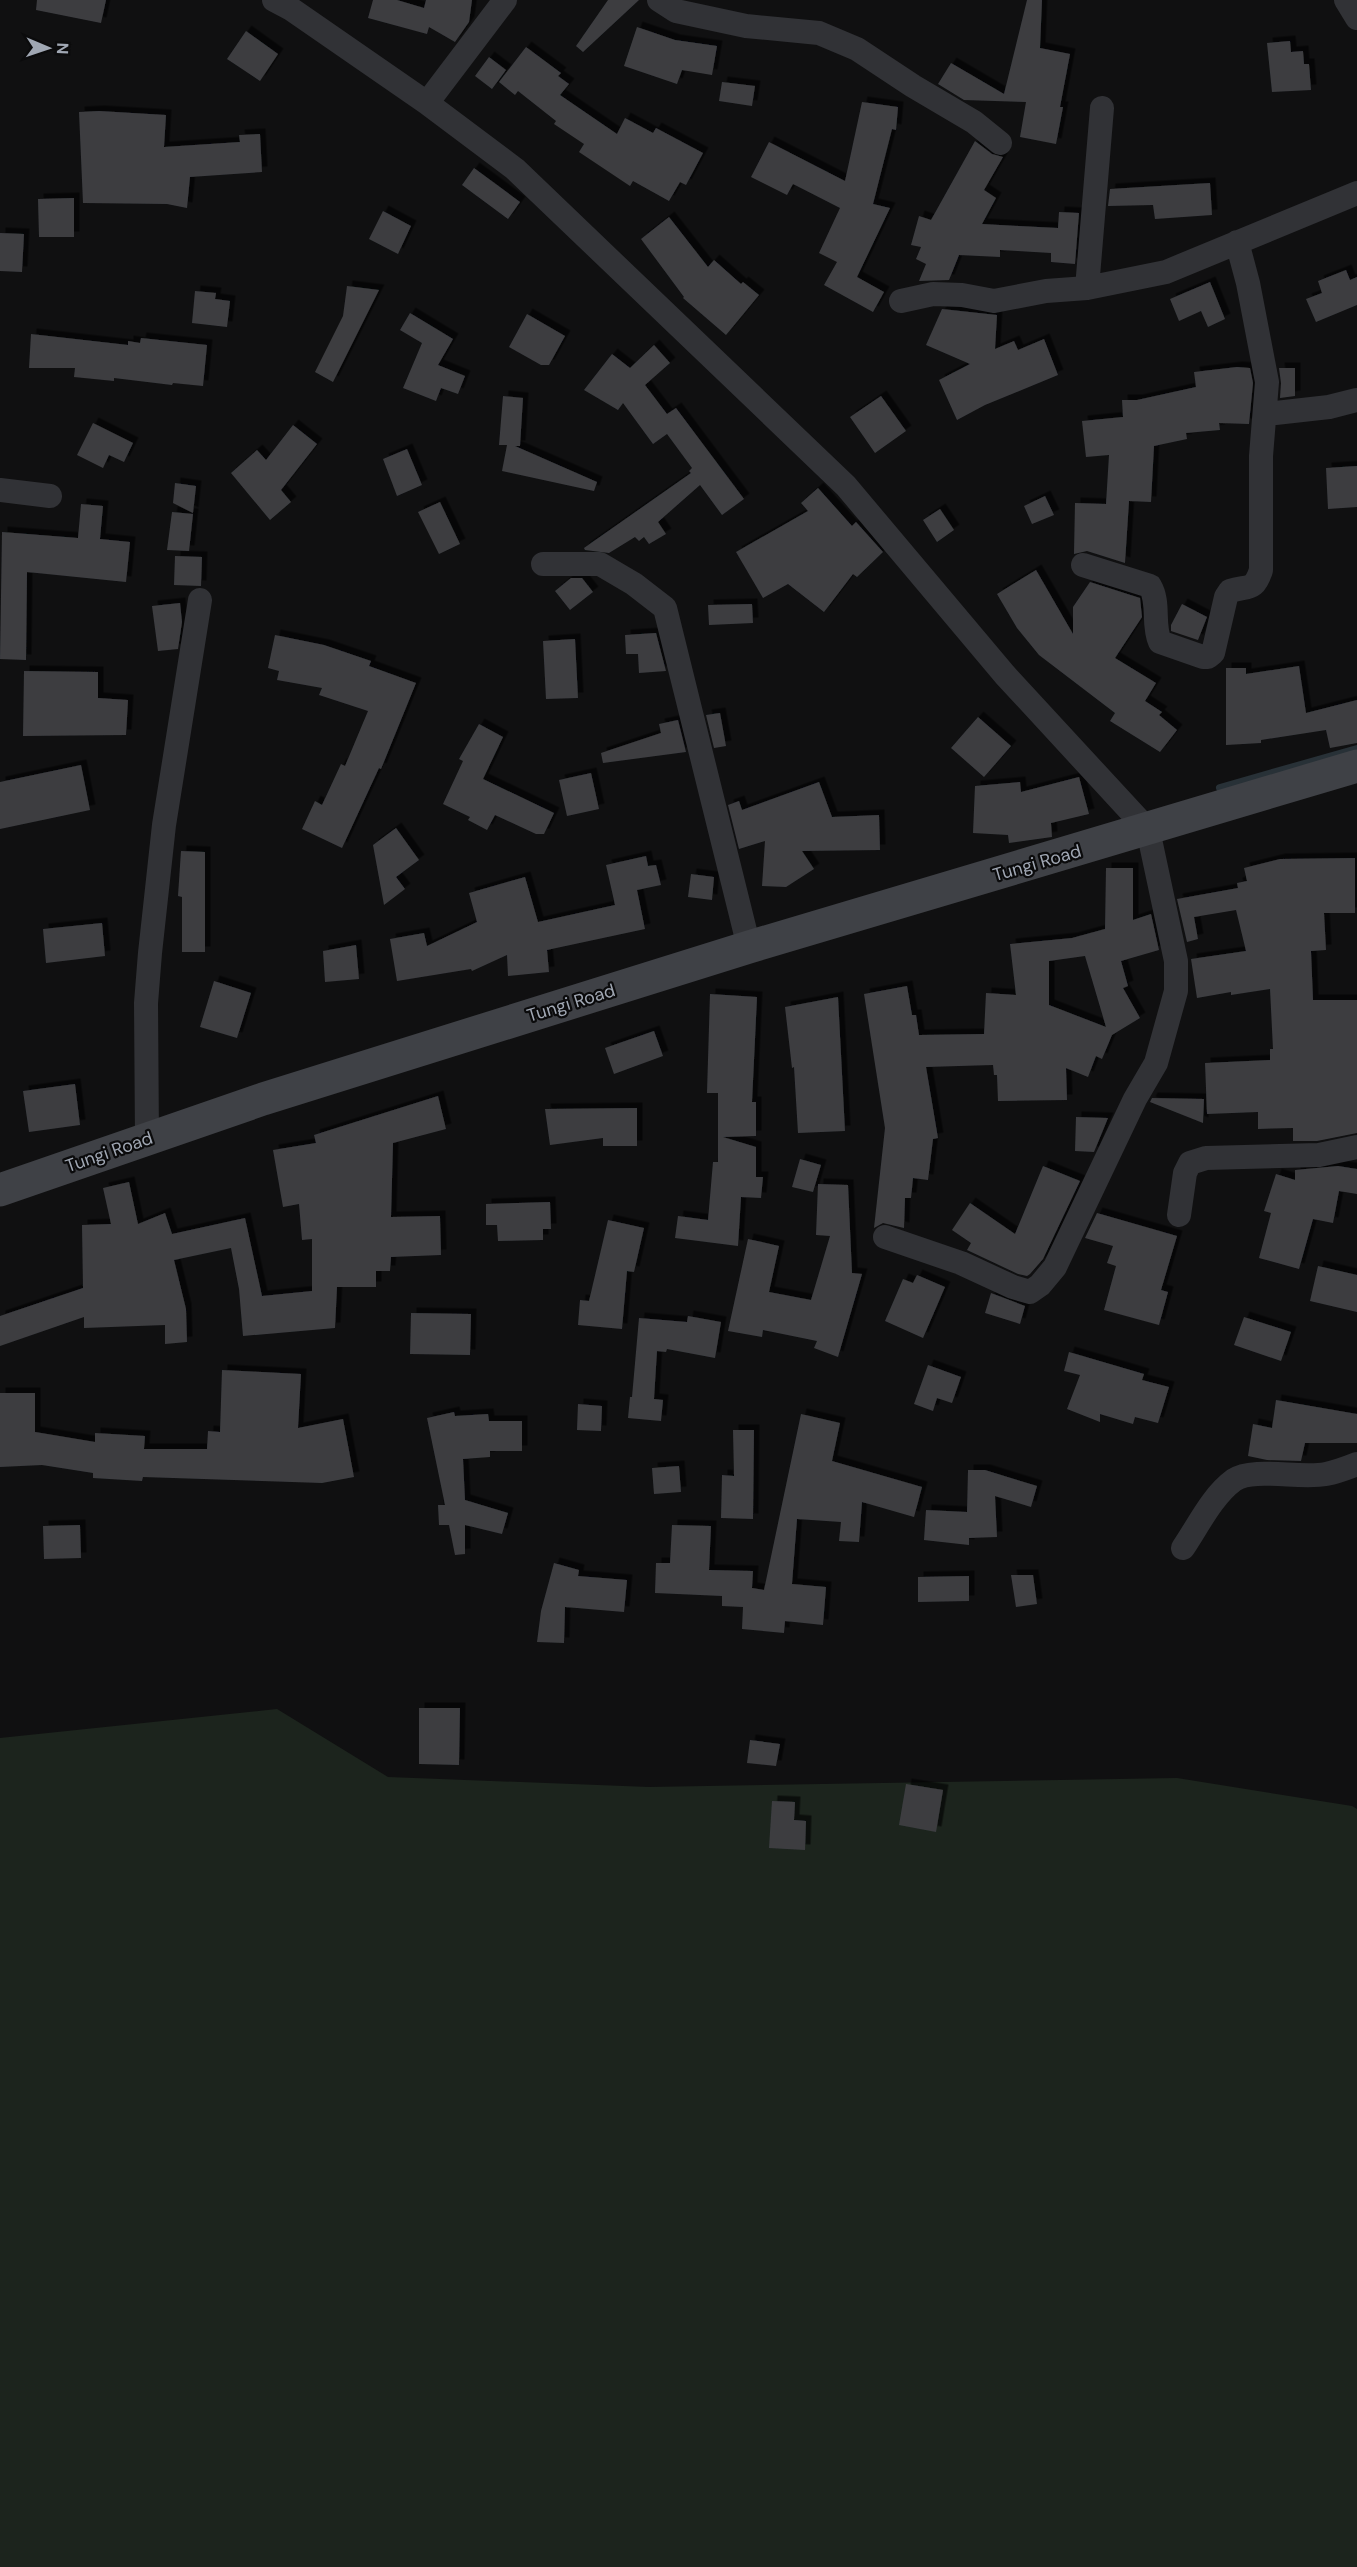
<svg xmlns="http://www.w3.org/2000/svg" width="1357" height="2567" viewBox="0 0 1357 2567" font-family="'DM Sans',sans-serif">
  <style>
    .green { fill: #1c241d }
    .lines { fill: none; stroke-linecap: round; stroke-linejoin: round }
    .stream { stroke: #283137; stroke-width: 8 }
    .building { fill: #3c3d41; fill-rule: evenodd; filter: url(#shadow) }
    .street { stroke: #313236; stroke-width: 24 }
    .secondary { stroke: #3f4146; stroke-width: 33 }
    .labels { text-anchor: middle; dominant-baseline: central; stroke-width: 4.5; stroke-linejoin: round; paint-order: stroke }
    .street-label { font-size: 18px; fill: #a0a7b3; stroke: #0b0b0c }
  </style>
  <defs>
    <filter id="shadow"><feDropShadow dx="5.5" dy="-5.5" stdDeviation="0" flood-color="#0009"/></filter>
  </defs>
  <rect width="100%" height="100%" fill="#101011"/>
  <path class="green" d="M 277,1709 L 388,1777 L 649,1787 L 1177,1778 L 1352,1806 L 1357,1809 L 1357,2567 L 0,2567 L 0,1738 Z"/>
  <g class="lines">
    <path class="stream" d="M 1220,788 L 1357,749"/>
  </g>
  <path class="building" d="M 37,0 L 106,0 L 101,23 L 36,10 Z
    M 373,0 L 397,0 L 424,8 L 426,0 L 472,0 L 469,22 L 455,42 L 429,27 L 427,34 L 368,18 Z
    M 608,0 L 639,0 L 583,52 L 576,46 Z
    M 1027,0 L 1042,0 L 1040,48 L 1070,54 L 1060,107 L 1063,107 L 1056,144 L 1020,137 L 1026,102 L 964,100 L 938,84 L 951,63 L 1004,94 Z
    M 637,27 L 675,40 L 717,46 L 712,75 L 682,70 L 677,84 L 624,66 Z
    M 246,31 L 278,54 L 260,81 L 227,59 Z
    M 1290,41 L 1291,52 L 1303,51 L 1304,64 L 1309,64 L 1311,90 L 1272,92 L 1267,43 Z
    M 526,47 L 561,73 L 558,76 L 569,84 L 560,95 L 617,134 L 625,118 L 653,133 L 656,128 L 703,153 L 686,185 L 680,182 L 669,201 L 633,181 L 630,186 L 579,152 L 584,144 L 554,124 L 556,121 L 518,91 L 515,95 L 499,82 Z
    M 489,57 L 506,70 L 492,89 L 475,76 Z
    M 722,82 L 755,86 L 752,106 L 719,101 Z
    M 862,102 L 898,107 L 896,130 L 892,129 L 873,204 L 890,208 L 857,277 L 884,292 L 873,312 L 824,285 L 837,262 L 819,253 L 840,208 L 793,184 L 787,195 L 751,177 L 769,142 L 845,181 Z
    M 99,111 L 166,115 L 164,147 L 240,142 L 239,135 L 260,134 L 262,172 L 190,177 L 187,208 L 167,204 L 83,203 L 79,112 Z
    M 975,141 L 992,154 L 1003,157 L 984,190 L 996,198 L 982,224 L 1058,228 L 1059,212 L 1079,213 L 1075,264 L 1051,262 L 1051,253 L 1000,250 L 1000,257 L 959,255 L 949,280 L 919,281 L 926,264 L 916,259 L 921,247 L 911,245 L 919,216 L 931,220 Z
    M 474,168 L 520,202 L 508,219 L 462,185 Z
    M 1210,183 L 1212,215 L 1155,219 L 1153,205 L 1108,206 L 1110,189 Z
    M 74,198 L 74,237 L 39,237 L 38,199 Z
    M 383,211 L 411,226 L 398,254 L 369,239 Z
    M 669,217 L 708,267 L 714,260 L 741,284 L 743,282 L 759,295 L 726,335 L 683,298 L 684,297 L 641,239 Z
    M 0,233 L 24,234 L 22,272 L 0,271 Z
    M 1346,270 L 1350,280 L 1357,277 L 1357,305 L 1316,322 L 1306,299 L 1322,293 L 1318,281 Z
    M 1210,282 L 1225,319 L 1208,327 L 1201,311 L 1179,321 L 1170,299 Z
    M 347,286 L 379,290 L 333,382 L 315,372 L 343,316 Z
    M 195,291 L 216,293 L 215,299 L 230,301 L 227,327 L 192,323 Z
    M 942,309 L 997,315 L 995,349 L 1014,341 L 1018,350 L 1044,339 L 1058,375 L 985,405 L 957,420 L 939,380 L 970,364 L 926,345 Z
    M 410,313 L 453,339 L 438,365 L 465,376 L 458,394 L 441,388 L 436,401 L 403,388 L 422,343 L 400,330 Z
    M 527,314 L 565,336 L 549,365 L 541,365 L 509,347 Z
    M 31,334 L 128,345 L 128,341 L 140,343 L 141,338 L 207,345 L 203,386 L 173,383 L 172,385 L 114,378 L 114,381 L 74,377 L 75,368 L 29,368 Z
    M 654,345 L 670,363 L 645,385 L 667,414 L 676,408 L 744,499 L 722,515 L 700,485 L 658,522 L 666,534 L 649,544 L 644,537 L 639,541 L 635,537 L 609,553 L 585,550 L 584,548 L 691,473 L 689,471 L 692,468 L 667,434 L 653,444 L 623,403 L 618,410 L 584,390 L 612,354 L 630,368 Z
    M 1237,367 L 1250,368 L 1253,383 L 1249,424 L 1219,423 L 1220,430 L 1186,433 L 1187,439 L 1154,446 L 1151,502 L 1129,501 L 1125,563 L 1087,551 L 1074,554 L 1075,503 L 1106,504 L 1109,455 L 1086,457 L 1082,421 L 1123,417 L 1122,400 L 1137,400 L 1196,387 L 1194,372 Z
    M 1279,368 L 1295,368 L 1295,396 L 1280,398 L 1281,383 Z
    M 503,396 L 523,398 L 520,446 L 515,446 L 597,482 L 594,491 L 502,471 L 507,445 L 499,445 Z
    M 881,396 L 906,431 L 875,453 L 850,417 Z
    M 93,423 L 133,443 L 124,462 L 109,455 L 103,468 L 77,455 Z
    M 293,425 L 317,444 L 281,490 L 291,502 L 270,520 L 231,473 L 257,450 L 266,460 Z
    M 407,449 L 422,485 L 397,496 L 383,459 Z
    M 1357,466 L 1357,507 L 1328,509 L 1326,468 Z
    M 175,483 L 196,486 L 193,513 L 173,503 Z
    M 818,488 L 852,526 L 856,522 L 883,552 L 857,577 L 853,574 L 824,612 L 788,584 L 763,598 L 736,552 L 808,511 L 801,503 Z
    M 1045,496 L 1054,515 L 1032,524 L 1024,506 Z
    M 440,502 L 460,544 L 439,554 L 418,512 Z
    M 81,504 L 103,506 L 100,539 L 130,542 L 126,582 L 27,572 L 26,660 L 0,659 L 2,532 L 78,538 Z
    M 940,509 L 954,530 L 937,542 L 923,520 Z
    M 172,512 L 193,514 L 189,551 L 167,550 Z
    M 175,556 L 202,557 L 201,586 L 174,585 Z
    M 1036,570 L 1073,634 L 1073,607 L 1090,582 L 1140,598 L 1142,617 L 1115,658 L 1156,683 L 1145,701 L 1162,712 L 1159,715 L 1177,730 L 1160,752 L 1110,721 L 1115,713 L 1039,655 L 1017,628 L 997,594 Z
    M 571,578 L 582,578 L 593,592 L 570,610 L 555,591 Z
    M 180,603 L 182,622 L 178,649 L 158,651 L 152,606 Z
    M 752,604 L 753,623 L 709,625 L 708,605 Z
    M 1182,604 L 1207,617 L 1198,640 L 1171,631 L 1171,625 Z
    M 656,633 L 666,671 L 639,673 L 638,654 L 626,654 L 625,635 Z
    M 275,635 L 324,645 L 371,661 L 369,666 L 416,683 L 381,769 L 379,768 L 342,848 L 302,829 L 315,801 L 322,805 L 341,764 L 345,766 L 368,711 L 319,695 L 322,688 L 277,680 L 279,671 L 268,668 Z
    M 575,639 L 578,698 L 546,699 L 543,641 Z
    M 1299,666 L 1306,713 L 1357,700 L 1357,743 L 1330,748 L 1326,730 L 1261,740 L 1261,743 L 1226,745 L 1226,668 L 1246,668 L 1246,674 Z
    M 24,671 L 98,672 L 98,698 L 128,700 L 126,735 L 23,736 Z
    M 720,713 L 726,746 L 714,748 L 706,715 Z
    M 978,717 L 1011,746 L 984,777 L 951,748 Z
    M 678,720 L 686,752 L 603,763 L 601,753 L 661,733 L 659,724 Z
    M 479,724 L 503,737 L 483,779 L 554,813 L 544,834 L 536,834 L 495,815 L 487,830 L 468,820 L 470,817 L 443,804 L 463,761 L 459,759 Z
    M 81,765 L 90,810 L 0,829 L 0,782 Z
    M 591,773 L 599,809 L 567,816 L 559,780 Z
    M 1079,777 L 1089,814 L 1051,823 L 1052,837 L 1009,843 L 1008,835 L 973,833 L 975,786 L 1020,782 L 1021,792 Z
    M 819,782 L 832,817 L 879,815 L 880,850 L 802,851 L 814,869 L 786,887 L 762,886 L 765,841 L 739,849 L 728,805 L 739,801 L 742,810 Z
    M 396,828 L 419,860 L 396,877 L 405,889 L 384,905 L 373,845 Z
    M 181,851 L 205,852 L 205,952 L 182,952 L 182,897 L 178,896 Z
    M 646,856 L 648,866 L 656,865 L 661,885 L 637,890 L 645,929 L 547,950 L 549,972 L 508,976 L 507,955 L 472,971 L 471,969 L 397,981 L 390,939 L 424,933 L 427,946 L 477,922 L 469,893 L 525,877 L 538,922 L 615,905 L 606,865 Z
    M 1355,858 L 1355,913 L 1324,913 L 1326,950 L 1311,951 L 1313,1000 L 1357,1000 L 1357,1133 L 1317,1141 L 1293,1141 L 1293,1128 L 1258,1129 L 1258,1112 L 1207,1114 L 1205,1063 L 1270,1060 L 1270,1049 L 1273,1049 L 1270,989 L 1231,995 L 1231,992 L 1197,998 L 1191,959 L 1246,951 L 1236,910 L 1194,917 L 1198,939 L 1187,942 L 1177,899 L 1238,888 L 1237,883 L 1247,881 L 1244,868 L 1280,859 Z
    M 1106,868 L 1133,868 L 1133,920 L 1151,914 L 1159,950 L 1121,961 L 1128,986 L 1123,988 L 1140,1018 L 1112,1035 L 1102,1059 L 1096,1056 L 1088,1077 L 1066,1068 L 1067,1100 L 998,1101 L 997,1075 L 994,1075 L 993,1065 L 926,1067 L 938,1138 L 933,1139 L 928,1180 L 913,1178 L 911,1198 L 905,1198 L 904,1228 L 883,1223 L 874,1228 L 885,1128 L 864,994 L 907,986 L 912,1015 L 916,1015 L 919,1035 L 984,1034 L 986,993 L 1016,995 L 1010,944 L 1072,938 L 1105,929 ZM 1085,956 L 1106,1027 L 1049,1005 L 1049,961 Z
    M 691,874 L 714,877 L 712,900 L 688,897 Z
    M 102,923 L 105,956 L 46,963 L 43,929 Z
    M 356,945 L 359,979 L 325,982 L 323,951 Z
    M 214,981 L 251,993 L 237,1038 L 200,1027 Z
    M 710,994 L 757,997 L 752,1102 L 756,1102 L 756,1136 L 723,1137 L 756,1147 L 756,1177 L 763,1177 L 761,1198 L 741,1197 L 738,1246 L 675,1238 L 678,1216 L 708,1220 L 713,1162 L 718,1162 L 718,1093 L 707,1093 Z
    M 838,997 L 845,1131 L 798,1133 L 794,1067 L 792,1068 L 785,1007 Z
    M 654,1031 L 663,1056 L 614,1074 L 605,1048 Z
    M 75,1084 L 80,1125 L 29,1132 L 23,1091 Z
    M 438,1096 L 446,1129 L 393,1143 L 391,1217 L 440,1216 L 441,1255 L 391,1257 L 390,1271 L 376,1271 L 376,1287 L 337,1287 L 335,1328 L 243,1336 L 239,1289 L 231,1248 L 174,1260 L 186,1309 L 187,1342 L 165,1344 L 165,1325 L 84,1328 L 84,1317 L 0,1346 L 0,1316 L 83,1288 L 82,1225 L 111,1224 L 103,1188 L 129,1182 L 138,1224 L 165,1213 L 172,1234 L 245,1218 L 262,1296 L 312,1291 L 312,1239 L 302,1240 L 299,1204 L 283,1207 L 273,1150 L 316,1143 L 314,1135 Z
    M 1152,1098 L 1204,1099 L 1203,1123 L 1150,1102 Z
    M 637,1108 L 637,1146 L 603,1146 L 603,1138 L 550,1145 L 545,1109 Z
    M 1076,1117 L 1108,1118 L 1094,1152 L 1075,1151 Z
    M 800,1159 L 821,1165 L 813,1192 L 792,1187 Z
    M 1043,1166 L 1080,1181 L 1043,1259 L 1030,1274 L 1027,1276 L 1018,1274 L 967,1250 L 971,1243 L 952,1230 L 970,1203 L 1015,1234 Z
    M 1338,1166 L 1357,1169 L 1357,1194 L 1339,1191 L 1333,1223 L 1313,1219 L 1299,1269 L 1259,1258 L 1271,1213 L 1264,1211 L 1276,1174 L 1295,1180 L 1295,1170 Z
    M 818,1184 L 848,1185 L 852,1273 L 862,1274 L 838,1357 L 814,1348 L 817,1341 L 763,1330 L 762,1337 L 728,1331 L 748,1239 L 779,1246 L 769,1292 L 811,1300 L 830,1236 L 816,1235 Z
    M 550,1202 L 551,1229 L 543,1229 L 543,1240 L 498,1241 L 497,1225 L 486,1225 L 486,1204 Z
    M 1097,1213 L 1177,1236 L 1161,1290 L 1168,1292 L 1159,1325 L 1104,1310 L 1116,1266 L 1107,1263 L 1113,1246 L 1085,1238 Z
    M 608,1220 L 644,1228 L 634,1272 L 627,1271 L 622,1329 L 578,1325 L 580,1300 L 589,1301 Z
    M 1318,1266 L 1357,1275 L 1357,1312 L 1310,1301 Z
    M 917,1275 L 945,1287 L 923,1338 L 885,1321 L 903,1279 L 913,1283 Z
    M 991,1293 L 1025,1306 L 1020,1324 L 985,1313 Z
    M 411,1313 L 471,1314 L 470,1355 L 410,1354 Z
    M 688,1316 L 721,1322 L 715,1358 L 667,1349 L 666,1352 L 657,1351 L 654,1399 L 663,1400 L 661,1421 L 628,1418 L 630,1397 L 632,1397 L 639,1318 L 687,1322 Z
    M 1244,1317 L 1291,1332 L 1281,1361 L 1234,1345 Z
    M 1069,1352 L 1144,1374 L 1142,1380 L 1169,1387 L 1158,1423 L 1135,1417 L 1133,1424 L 1100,1414 L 1100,1422 L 1067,1409 L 1080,1375 L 1064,1371 Z
    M 928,1365 L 961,1377 L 952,1403 L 937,1398 L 933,1411 L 914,1404 Z
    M 222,1370 L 301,1374 L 298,1428 L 343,1419 L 354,1477 L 322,1483 L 143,1477 L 142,1481 L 93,1478 L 93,1473 L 42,1465 L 0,1467 L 0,1393 L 35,1393 L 35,1432 L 95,1442 L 95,1433 L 145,1436 L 144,1449 L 207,1449 L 208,1431 L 220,1432 Z
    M 1276,1400 L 1357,1414 L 1357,1443 L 1305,1443 L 1301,1461 L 1267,1460 L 1248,1456 L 1253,1424 L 1272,1428 Z
    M 578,1404 L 602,1406 L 601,1431 L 577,1430 Z
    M 454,1412 L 455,1416 L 488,1414 L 489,1421 L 522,1421 L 522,1451 L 490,1451 L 490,1457 L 463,1459 L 465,1500 L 508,1513 L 502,1534 L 465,1525 L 465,1554 L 455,1555 L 449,1525 L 439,1525 L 438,1505 L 445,1505 L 427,1418 Z
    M 801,1414 L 840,1423 L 832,1461 L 922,1487 L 914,1517 L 862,1502 L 859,1542 L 839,1541 L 841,1522 L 797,1519 L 792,1584 L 826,1587 L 823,1625 L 785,1621 L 784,1633 L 742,1629 L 743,1607 L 722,1606 L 722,1596 L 655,1593 L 656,1563 L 670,1563 L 672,1525 L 711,1526 L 709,1570 L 753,1571 L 752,1588 L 764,1590 Z
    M 733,1430 L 754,1430 L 753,1519 L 721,1518 L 722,1475 L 734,1476 Z
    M 679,1466 L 681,1492 L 654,1494 L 652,1468 Z
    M 968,1470 L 985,1470 L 1037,1486 L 1031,1507 L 995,1496 L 997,1537 L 969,1538 L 969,1545 L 924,1540 L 926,1510 L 967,1512 Z
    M 80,1525 L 81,1558 L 44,1559 L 43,1526 Z
    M 554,1563 L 579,1570 L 578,1576 L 627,1580 L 624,1612 L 565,1607 L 564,1643 L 537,1642 L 541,1611 Z
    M 1011,1575 L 1033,1575 L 1037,1604 L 1016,1607 Z
    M 969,1576 L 969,1601 L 918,1602 L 918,1577 Z
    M 419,1708 L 460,1708 L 459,1765 L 419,1764 Z
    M 750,1740 L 780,1744 L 776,1766 L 747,1763 Z
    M 906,1784 L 943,1790 L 936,1832 L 899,1825 Z
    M 772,1801 L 795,1802 L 794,1820 L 806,1821 L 805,1850 L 769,1848 Z"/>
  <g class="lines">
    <path class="street" d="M 274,0 L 291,9 L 427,103 L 515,169 L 846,486 L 1005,675 L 1148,830 L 1176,961 L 1176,991 L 1156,1063 L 1135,1099 L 1055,1267 L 1040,1285 L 1030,1292 L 1013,1287 L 961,1263 L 885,1237
      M 659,0 L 676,11 L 746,26 L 819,33 L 857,49 L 913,86 L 974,122 L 1000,143
      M 1346,0 L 1357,18
      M 427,103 L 505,0
      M 1087,288 L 1102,108
      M 901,301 L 933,294 L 962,295 L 994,301 L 1046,291 L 1087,288 L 1166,272 L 1357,193
      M 1266,414 L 1329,407 L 1357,400
      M 0,490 L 50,496
      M 543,564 L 600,564 L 634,584 L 665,608 L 749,947
      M 1083,565 L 1150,586 C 1160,603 1152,624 1160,642 L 1203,657 L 1208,657 L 1213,653 L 1226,597 L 1230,591 C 1248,585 1254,592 1261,570 L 1261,456 L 1267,382 L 1248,283 L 1237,242
      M 147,1140 L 146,1003 L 150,953 L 164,825 L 200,600
      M 1179,1215 L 1185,1173 L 1190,1163 L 1206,1158 L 1319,1155 L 1357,1147
      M 1183,1548 C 1198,1526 1212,1496 1234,1480 C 1253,1467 1300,1479 1326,1474 C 1336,1472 1347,1468 1357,1464"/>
    <path class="secondary" d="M 0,1190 L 263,1099 L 749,947 L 1357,766"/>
  </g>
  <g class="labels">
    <g class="street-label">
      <text transform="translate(1037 863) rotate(-16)">Tungi Road</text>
      <text transform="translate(571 1003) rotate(-17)">Tungi Road</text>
      <text transform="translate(109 1152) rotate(-19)">Tungi Road</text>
    </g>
  </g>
  <g transform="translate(48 48) rotate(92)" stroke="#0b0b0c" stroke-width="4.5" paint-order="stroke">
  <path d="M0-4.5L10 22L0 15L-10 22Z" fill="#a0a7b3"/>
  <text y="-9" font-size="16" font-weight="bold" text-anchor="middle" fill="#a0a7b3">N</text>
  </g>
</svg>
